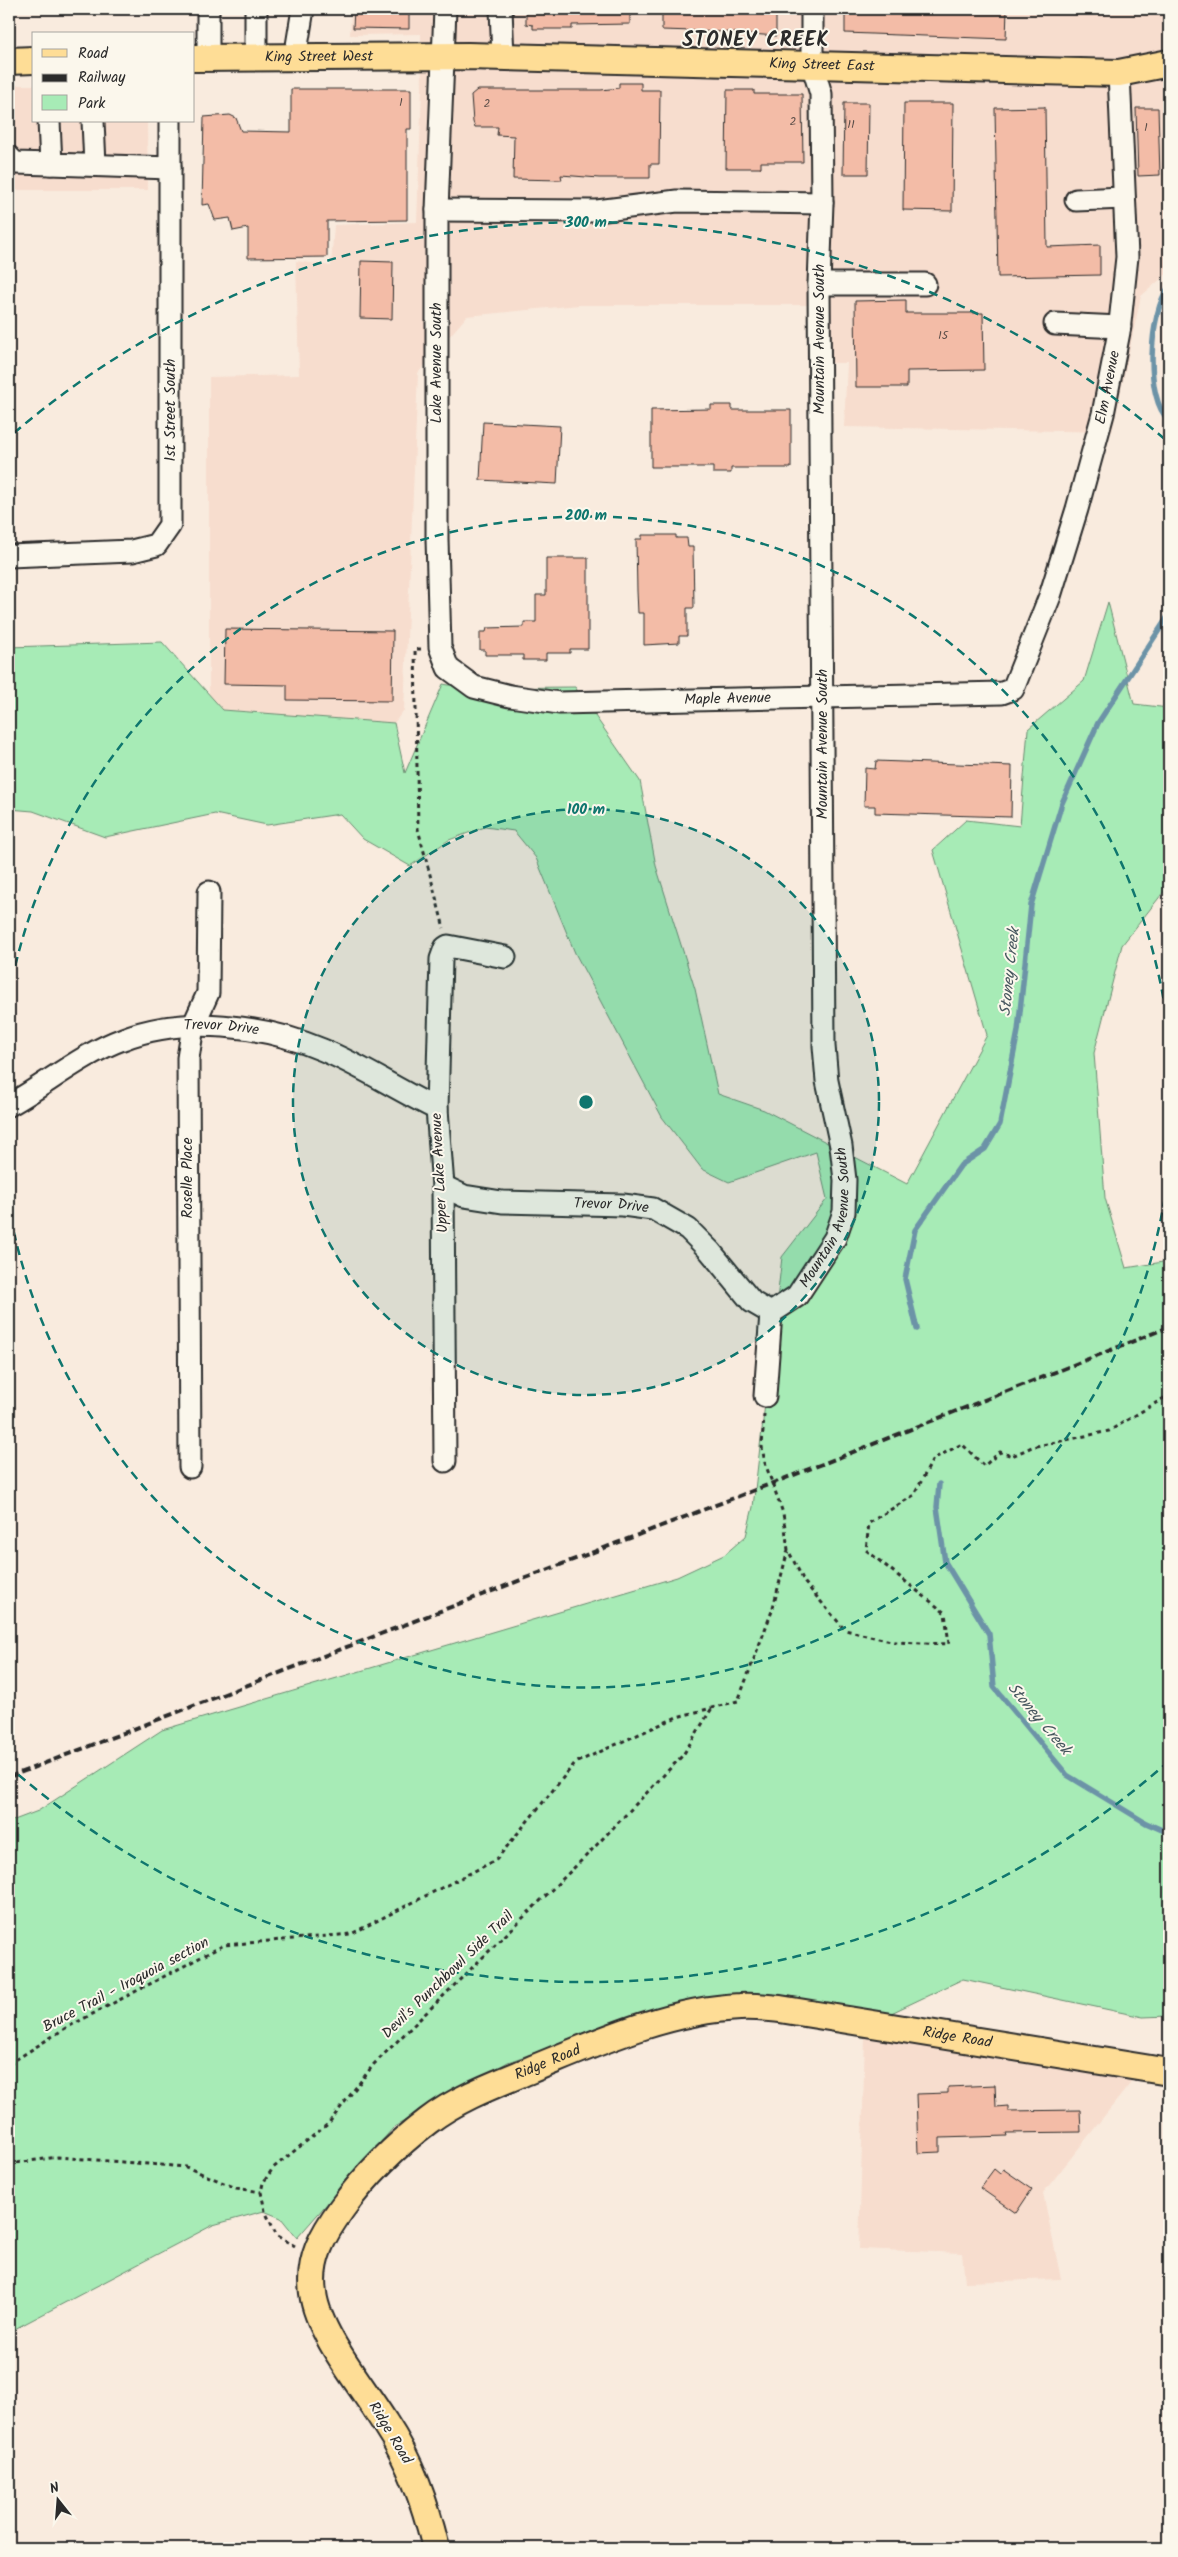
<svg xmlns="http://www.w3.org/2000/svg" width="1178" height="2557" viewBox="0 0 1178 2557" font-family="Kalam,sans-serif">
  <style>
    .built { fill: #f7ddce }
    .green { fill: #a7ebb6; stroke: #698b70 }
    .lines { fill: none; stroke-linecap: round; stroke-linejoin: round }
    .stream { stroke: #6c93a7; stroke-width: 5.5 }
    .building { fill: #f3bca7; stroke: #2b2b2b }
    .minor-casing { stroke: #2b2b2b; stroke-width: 25 }
    .major-casing { stroke: #2b2b2b; stroke-width: 30 }
    .path { stroke: #2b2b2b; stroke-width: 3; stroke-dasharray: 4 4; stroke-linecap: butt }
    .minor { stroke: #fbf7ec; stroke-width: 21 }
    .major { stroke: #fedd96; stroke-width: 26 }
    .rail { stroke: #2b2b2b; stroke-width: 4; stroke-dasharray: 8 4; stroke-linecap: butt }
    .ring { fill: none; stroke: #0f766e; stroke-width: 2.5; stroke-dasharray: 9 6 }
    .labels { text-anchor: middle; dominant-baseline: central; stroke-width: 4; stroke-linejoin: round; paint-order: stroke }
    .number-label { font-size: 12px; fill: #5d4f4a }
    .street-label { font-size: 15px; fill: #2b2b2b; stroke: #fbf7ec }
    .water-label { font-size: 16px; font-style: italic; fill: #46565e; stroke: #fbf7ec }
    .district-label { font-size: 20px; font-weight: bold; letter-spacing: 1px; fill: #2b2b2b; stroke: #fbf7ec }
    .centre { fill: #0f766e; stroke: #fbf7ec; stroke-width: 2.5 }
    .ring-label { font-size: 15px; text-anchor: middle; font-weight: bold; fill: #0f766e; stroke: #fbf7ec; stroke-width: 4; stroke-linejoin: round; paint-order: stroke }
  </style>
  <rect width="100%" height="100%" fill="#f9ebde"/>
  <filter id="ink" filterUnits="userSpaceOnUse"><feTurbulence type="fractalNoise" baseFrequency=".02" numOctaves="2"/><feDisplacementMap in="SourceGraphic" scale="10" xChannelSelector="R" yChannelSelector="G"/><feConvolveMatrix kernelMatrix="1 2 1 2 8 2 1 2 1" color-interpolation-filters="sRGB"/></filter>
  <g filter="url(#ink)">
    <path class="built" d="M 351,9 L 1169,9 L 1169,272 L 1141,296 L 1112,432 L 844,427 L 847,363 L 808,363 L 810,305 L 579,305 L 467,316 L 418,373 L 404,710 L 394,723 L 223,711 L 209,695 L 209,377 L 299,375 L 296,261 L 331,266 L 334,225 L 417,222 L 422,88 L 421,34 L 350,35 Z
      M 9,85 L 34,85 L 34,121 L 147,121 L 148,190 L 9,190 Z
      M 865,2036 L 1133,2080 L 1043,2193 L 1061,2279 L 965,2282 L 962,2253 L 859,2249 Z"/>
    <path class="green" d="M 1108,602 L 1134,704 L 1169,708 L 1169,885 L 1122,945 L 1094,1053 L 1105,1198 L 1126,1268 L 1169,1261 L 1169,2016 L 1143,2017 L 963,1979 L 887,2015 L 677,2003 L 508,2062 L 394,2127 L 297,2238 L 281,2218 L 264,2211 L 213,2225 L 9,2332 L 9,1822 L 38,1811 L 162,1730 L 677,1577 L 724,1555 L 746,1536 L 753,1507 L 782,1257 L 827,1199 L 816,1152 L 729,1182 L 702,1169 L 662,1117 L 575,953 L 536,858 L 514,831 L 485,827 L 449,840 L 410,866 L 363,839 L 340,814 L 267,825 L 215,814 L 105,837 L 33,811 L 9,809 L 9,647 L 162,642 L 223,710 L 394,723 L 405,773 L 443,684 L 466,688 L 575,687 L 640,781 L 656,866 L 695,989 L 718,1094 L 764,1110 L 907,1184 L 987,1035 L 933,850 L 966,820 L 1020,826 L 1028,729 L 1084,681 Z"/>
    <g class="lines">
      <path class="stream" d="M 1169,287 C 1149,312 1144,399 1169,420
        M 917,1329 L 905,1279 L 915,1230 L 961,1165 L 985,1149 L 1000,1124 L 1018,1031 L 1031,905 L 1062,803 L 1098,723 L 1169,615
        M 939,1484 L 937,1507 L 945,1562 L 989,1634 L 994,1687 L 1067,1775 L 1146,1823 L 1169,1833"/>
    </g>
    <path class="building" d="M 354,9 L 409,9 L 409,29 L 353,28 Z
      M 526,9 L 630,9 L 630,24 L 572,25 L 572,29 L 533,29 L 533,25 L 526,24 Z
      M 662,9 L 776,9 L 776,36 L 726,32 L 662,30 Z
      M 845,9 L 1007,9 L 1006,39 L 845,33 Z
      M 619,83 L 641,83 L 641,90 L 660,90 L 659,164 L 650,164 L 650,178 L 599,178 L 561,175 L 562,180 L 513,179 L 514,136 L 497,135 L 498,127 L 475,127 L 473,122 L 471,95 L 477,90 L 601,90 L 619,88 Z
      M 291,89 L 411,89 L 411,129 L 407,129 L 407,220 L 327,221 L 327,257 L 248,258 L 248,228 L 233,231 L 230,218 L 215,220 L 209,204 L 202,205 L 204,117 L 230,115 L 236,118 L 241,131 L 291,132 Z
      M 727,90 L 754,90 L 754,94 L 802,94 L 803,162 L 761,162 L 761,168 L 726,168 Z
      M 844,103 L 869,103 L 868,174 L 843,174 Z
      M 904,103 L 953,103 L 952,211 L 903,210 Z
      M 1045,107 L 1047,247 L 1100,245 L 1100,275 L 998,277 L 995,108 Z
      M 1136,108 L 1158,108 L 1160,175 L 1138,176 Z
      M 361,261 L 393,262 L 392,319 L 360,318 Z
      M 906,300 L 906,313 L 983,313 L 984,370 L 907,371 L 907,387 L 856,387 L 855,301 Z
      M 711,405 L 732,405 L 732,410 L 791,410 L 791,468 L 731,468 L 731,473 L 713,473 L 713,467 L 651,467 L 651,410 L 711,409 Z
      M 483,422 L 560,426 L 557,484 L 480,480 Z
      M 642,535 L 676,535 L 676,538 L 687,538 L 688,547 L 693,547 L 694,608 L 687,608 L 687,636 L 679,636 L 679,643 L 644,645 L 644,613 L 638,613 L 637,591 L 636,539 L 642,539 Z
      M 546,558 L 588,558 L 588,649 L 570,649 L 570,653 L 546,653 L 546,660 L 523,660 L 523,655 L 485,655 L 485,650 L 480,650 L 480,632 L 486,632 L 487,628 L 524,627 L 524,622 L 536,622 L 536,595 L 546,595 Z
      M 225,629 L 393,631 L 392,701 L 287,700 L 287,685 L 224,684 Z
      M 876,761 L 1012,766 L 1011,817 L 875,813 L 875,806 L 864,806 L 865,768 L 875,769 Z
      M 995,2085 L 996,2107 L 1008,2106 L 1008,2111 L 1080,2110 L 1081,2132 L 1006,2133 L 1007,2136 L 940,2138 L 940,2152 L 918,2153 L 916,2094 L 948,2093 L 948,2087 Z
      M 994,2169 L 1000,2174 L 1003,2169 L 1032,2189 L 1016,2213 L 980,2188 Z"/>
    <g class="lines">
      <defs>
        <g id="minor">
          <path id="s1" d="M 445,9 L 437,210 L 437,539 L 440,647 L 448,668 L 474,687 L 510,696 L 559,703 L 1002,693 L 1013,689 L 1050,596 L 1077,509 L 1103,414 L 1119,332 L 1127,257 L 1119,73"/>
          <path d="M 501,9 L 503,57"/>
          <path d="M 208,58 L 208,9"/>
          <path d="M 256,58 L 256,9"/>
          <path d="M 295,58 L 303,9"/>
          <path d="M 49,121 L 51,164 L 170,168"/>
          <path d="M 93,121 L 95,165"/>
          <path d="M 9,157 L 15,163 L 51,164"/>
          <path d="M 1076,200 L 1124,198"/>
          <path d="M 437,210 L 597,211 L 677,201 L 822,203"/>
          <path d="M 819,284 L 925,284"/>
          <path d="M 1055,324 L 1120,327"/>
          <path d="M 9,556 L 132,551 L 156,545 L 170,525 L 170,121"/>
          <path id="s2" d="M 9,1105 C 47,1084 82,1054 123,1039 C 184,1015 264,1025 323,1050 C 362,1066 399,1091 437,1109"/>
          <path id="s3" d="M 443,1186 L 464,1196 L 502,1202 L 623,1205 L 653,1209 L 688,1229 L 710,1251 L 752,1302 L 771,1313"/>
          <path id="s4" d="M 765,1396 L 771,1313 L 797,1296 L 835,1238 L 844,1212 L 845,1180 L 841,1146 L 827,1081 L 824,1046 L 819,284 L 822,203 L 821,94 L 812,64 L 812,9"/>
          <path d="M 445,1461 L 443,1186 L 437,1109 L 441,959 L 445,948 L 448,946 L 505,957"/>
          <path d="M 190,1467 L 188,1058 L 193,1026 L 208,993 L 209,892"/>
        </g>
        <g id="major">
          <path id="s5" d="M 194,58 L 468,56 L 1119,73 L 1169,63"/>
          <path d="M 9,61 L 34,60"/>
          <path id="s6" d="M 436,2548 C 425,2503 411,2462 385,2423 C 363,2387 318,2334 313,2293 C 308,2260 323,2234 342,2208 C 366,2175 395,2146 428,2121 C 458,2098 496,2084 530,2070 C 596,2043 668,2010 740,2007 C 753,2006 767,2008 780,2009 L 1169,2072"/>
        </g>
      </defs>
      <use href="#minor" class="minor-casing"/>
      <use href="#major" class="major-casing"/>
      <path class="path" d="M 421,649 L 415,649 L 418,829 L 444,928
        M 764,1414 L 762,1447 L 765,1463 L 783,1513 L 788,1550
        M 9,2064 L 64,2029 L 224,1945 L 351,1934 L 496,1860 L 575,1763 L 677,1717 L 738,1701 L 772,1611 L 788,1550 L 805,1583 L 845,1630 L 895,1642 L 949,1644 L 945,1613 L 866,1550 L 869,1523 L 914,1495 L 933,1459 L 962,1444 L 984,1466 L 1000,1452 L 1012,1456 L 1032,1447 L 1109,1431 L 1169,1395
        M 9,2164 L 58,2157 L 186,2167 L 236,2188 L 261,2192
        M 295,2246 L 277,2236 L 265,2211 L 261,2192 L 263,2183 L 273,2168 L 328,2124 L 374,2064 L 586,1856 L 683,1755 L 712,1708"/>
      <use href="#minor" class="minor"/>
      <use href="#major" class="major"/>
      <path class="rail" d="M 9,1777 L 843,1456 L 1169,1327"/>
    </g>
  </g>
  <circle cx="586" cy="1102" r="293" fill="#0f766e" fill-opacity=".12"/>
  <g class="ring">
    <circle cx="586" cy="1102" r="293"/>
    <path d="M1169 1168A587 587 0 0 1 9 1209M9 995A587 587 0 0 1 1169 1036"/>
    <path d="M1169 1761A880 880 0 0 1 14 1771M14 433A880 880 0 0 1 1169 443"/>
  </g>
  <g class="labels">
    <g class="number-label">
      <text x="401" y="102">1</text>
      <text x="487" y="103">2</text>
      <text x="793" y="121">2</text>
      <text x="851" y="124">11</text>
      <text x="1146" y="127">1</text>
      <text x="943" y="335">15</text>
    </g>
    <g class="street-label">
      <text stroke="none"><textPath href="#s5" startOffset="125">King Street West</textPath></text>
      <text stroke="none"><textPath href="#s5" startOffset="628">King Street East</textPath></text>
      <text transform="translate(820 339) rotate(-90)">Mountain Avenue South</text>
      <text transform="translate(437 363) rotate(-90)">Lake Avenue South</text>
      <text stroke="none"><textPath href="#s1" startOffset="1551">Elm Avenue</textPath></text>
      <text transform="translate(171 410) rotate(-90)">1st Street South</text>
      <text stroke="none"><textPath href="#s1" startOffset="948">Maple Avenue</textPath></text>
      <text transform="translate(823 744) rotate(-90)">Mountain Avenue South</text>
      <text stroke="none"><textPath href="#s2" startOffset="232">Trevor Drive</textPath></text>
      <text transform="translate(440 1173) rotate(-93)">Upper Lake Avenue</text>
      <text transform="translate(188 1178) rotate(-90)">Roselle Place</text>
      <text stroke="none"><textPath href="#s3" startOffset="171">Trevor Drive</textPath></text>
      <text stroke="none"><textPath href="#s4" startOffset="201">Mountain Avenue South</textPath></text>
      <text transform="translate(448 1975) rotate(-44)">Devil's Punchbowl Side Trail</text>
      <text transform="translate(126 1985) rotate(-28)">Bruce Trail - Iroquoia section</text>
      <text stroke="none"><textPath href="#s6" startOffset="1055">Ridge Road</textPath></text>
      <text stroke="none"><textPath href="#s6" startOffset="634">Ridge Road</textPath></text>
      <text transform="translate(390 2433) rotate(59)">Ridge Road</text>
    </g>
    <g class="water-label">
      <text transform="translate(1010 972) rotate(-84)">Stoney Creek</text>
      <text transform="translate(1039 1719) rotate(50)">Stoney Creek</text>
    </g>
    <g class="district-label">
      <text x="756" y="41">STONEY CREEK</text>
    </g>
  </g>
  <circle cx="586" cy="1102" r="8" class="centre"/>
  <g class="ring-label">
    <text x="586" y="227">300 m</text>
    <text x="586" y="520">200 m</text>
    <text x="586" y="814">100 m</text>
  </g>
  <rect width="1178" height="2557" fill="none" stroke="#fbf7ec" stroke-width="30"/>
  <rect x="15" y="15" width="1148" height="2527" fill="none" stroke="#2b2b2b" stroke-width="2" filter="url(#ink)"/>
  <rect x="32" y="32" width="162" height="90" fill="#fbf7ec" stroke="#a8a59f"/>
  <rect x="42" y="49" width="25" height="8" fill="#fedd96" stroke="#a8a59f"/>
  <text x="78" y="58" font-size="15" fill="#2b2b2b">Road</text>
  <rect x="42" y="74" width="25" height="8" fill="#2b2b2b" stroke="#a8a59f"/>
  <text x="78" y="82" font-size="15" fill="#2b2b2b">Railway</text>
  <rect x="42" y="95" width="25" height="15" fill="#a7ebb6" stroke="#a8a59f"/>
  <text x="78" y="108" font-size="15" fill="#2b2b2b">Park</text>
  <g transform="translate(58 2500) rotate(343)" stroke="#fbf7ec" stroke-width="4" paint-order="stroke">
  <path d="M0-4L9 19L0 12L-9 19Z" fill="#2b2b2b"/>
  <text y="-8" font-size="14" font-weight="bold" text-anchor="middle" fill="#2b2b2b">N</text>
  </g>
</svg>
